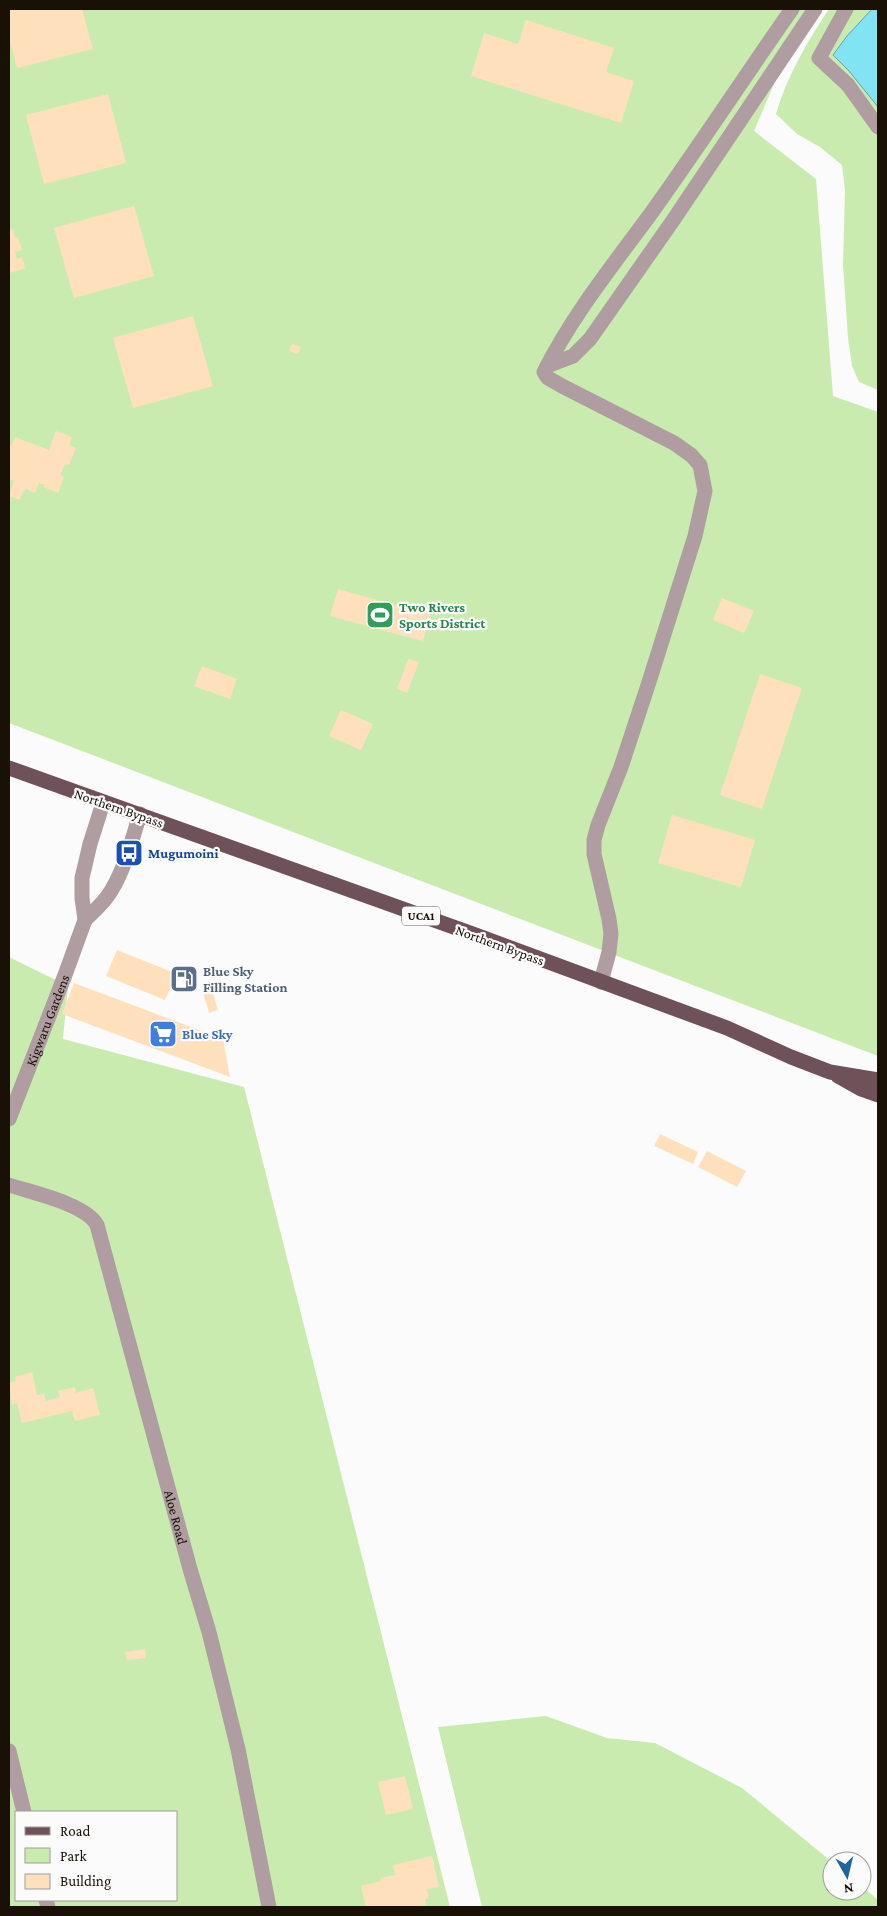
<svg xmlns="http://www.w3.org/2000/svg" width="887" height="1916" viewBox="0 0 887 1916" font-family="'Crimson Pro',serif">
  <style>
    .green { fill: #c9ebb0; fill-rule: evenodd }
    .water { fill: #81e4f2; stroke: #62a4ab }
    .building { fill: #ffe0bd }
    .lines { fill: none; stroke-linecap: round; stroke-linejoin: round }
    .street { stroke: #af9da1; stroke-width: 15 }
    .primary { stroke: #6f5159; stroke-width: 15 }
    .labels { text-anchor: middle; dominant-baseline: central; stroke-width: 4.5; stroke-linejoin: round; paint-order: stroke }
    .shield { fill: #fbfbfb; stroke: #5d5650; stroke-width: 1 }
    .shield-label { font-size: 12px; font-weight: bold; fill: #191006 }
    .leisure-label { font-size: 14px; font-weight: bold; fill: #27864d; stroke: #fbfbfb; text-anchor: start }
    .street-label { font-size: 14px; fill: #191006; stroke: #fbfbfb }
    .transit-label { font-size: 14px; font-weight: bold; fill: #164399; stroke: #fbfbfb; text-anchor: start }
    .service-label { font-size: 14px; font-weight: bold; fill: #4e5e75; stroke: #fbfbfb; text-anchor: start }
    .shop-label { font-size: 14px; font-weight: bold; fill: #366cbe; stroke: #fbfbfb; text-anchor: start }
  </style>
  <rect width="100%" height="100%" fill="#fbfbfb"/>
  <path class="green" d="M 9,9 L 806,9 L 754,131 L 816,179 L 833,396 L 878,412 L 878,1056 L 9,723 Z
    M 829,9 L 878,9 L 878,390 L 859,382 L 852,366 L 848,338 L 843,265 L 845,190 L 842,165 L 820,147 L 797,134 L 776,114 C 787,76 807,42 829,9 Z
    M 9,957 L 68,986 L 63,1039 L 244,1087 L 450,1907 L 9,1907 ZM 16,1812 L 176,1812 L 176,1900 L 16,1900 Z
    M 546,1716 L 607,1738 L 655,1743 L 742,1788 L 832,1862 L 832,1891 L 862,1891 L 862,1886 L 878,1900 L 878,1907 L 482,1907 L 438,1727 Z"/>
  <path class="water" d="M 872,9 L 878,9 L 878,107 L 849,71 L 833,55 L 847,36 Z"/>
  <path class="building" d="M 9,9 L 82,9 L 93,49 L 17,68 L 9,38 Z
    M 526,20 L 614,48 L 606,72 L 634,81 L 621,123 L 471,76 L 484,33 L 518,44 Z
    M 108,94 L 126,163 L 44,184 L 26,115 Z
    M 134,206 L 154,276 L 74,298 L 54,228 Z
    M 13,229 L 15,238 L 18,237 L 22,250 L 15,252 L 17,259 L 22,257 L 25,268 L 10,273 L 9,230 Z
    M 193,316 L 213,386 L 133,408 L 113,338 Z
    M 292,344 L 301,347 L 298,354 L 289,351 Z
    M 56,431 L 72,437 L 69,445 L 76,448 L 69,465 L 65,464 L 60,475 L 64,477 L 58,493 L 43,487 L 45,485 L 39,483 L 35,493 L 26,489 L 24,492 L 23,491 L 20,500 L 9,496 L 14,481 L 9,479 L 9,444 L 12,445 L 15,437 L 49,450 Z
    M 338,589 L 430,615 L 423,641 L 330,616 Z
    M 722,598 L 754,611 L 744,633 L 713,620 Z
    M 408,659 L 419,662 L 407,693 L 397,689 Z
    M 202,666 L 237,679 L 230,699 L 194,686 Z
    M 760,674 L 802,688 L 762,809 L 720,795 Z
    M 341,710 L 373,724 L 361,750 L 329,736 Z
    M 672,815 L 755,840 L 741,887 L 658,863 Z
    M 117,950 L 177,974 L 165,1000 L 106,976 Z
    M 74,983 L 223,1039 L 230,1077 L 62,1014 Z
    M 211,986 L 218,1010 L 209,1013 L 202,989 Z
    M 660,1134 L 698,1152 L 693,1164 L 654,1146 Z
    M 707,1151 L 746,1171 L 737,1187 L 698,1167 Z
    M 32,1372 L 37,1395 L 44,1394 L 46,1401 L 60,1397 L 58,1391 L 75,1387 L 76,1393 L 93,1388 L 100,1415 L 75,1421 L 72,1411 L 22,1423 L 17,1403 L 12,1405 L 9,1383 L 16,1381 L 15,1377 Z
    M 145,1649 L 146,1658 L 127,1660 L 125,1652 Z
    M 405,1776 L 413,1809 L 386,1815 L 378,1782 Z
    M 432,1856 L 439,1887 L 427,1889 L 429,1898 L 425,1899 L 426,1905 L 414,1907 L 366,1907 L 361,1886 L 381,1881 L 380,1878 L 395,1875 L 393,1865 Z"/>
  <g class="lines">
    <g class="street">
      <path d="M 846,9 L 819,58 L 848,85 L 878,127"/>
      <path d="M 547,366 L 573,356 L 590,339 L 674,219 L 815,9"/>
      <path d="M 85,920 C 94,911 104,903 111,891 C 125,868 132,840 140,814"/>
      <path d="M 601,982 L 609,952 L 611,934 L 609,919 L 594,854 L 594,840 L 598,825 L 621,767 L 649,682 L 695,536 L 705,491 L 700,465 L 691,455 L 674,443 L 562,386 L 548,378 L 544,372 C 573,314 614,264 652,212 C 700,145 745,76 792,9"/>
      <path id="s1" d="M 9,1119 L 65,975 L 85,920 L 82,898 L 82,878 L 90,844 L 103,803"/>
      <path id="s2" d="M 9,1185 C 30,1192 86,1204 97,1225 L 190,1569 L 209,1632 L 238,1749 L 269,1907"/>
      <path d="M 9,1751 L 24,1812"/>
      <path d="M 46,1900 L 48,1907"/>
    </g>
    <path class="primary" d="M 9,768 L 473,934 L 727,1028 L 791,1057 L 830,1072 L 878,1080
      M 838,1076 L 861,1089 L 878,1095"/>
  </g>
  <defs>
    <symbol id="stadium-square" viewBox="-11 -11 22 22"><rect x="-9" y="-9" width="18" height="18" rx="4" fill="#2e9e5b" stroke="#fbfbfb"/><path d="M0-5a6.5 5 0 1 0 0 10a6.5 5 0 1 0 0-10ZM-3.5-1.8h7v3.6h-7Z" fill="#fff"/></symbol>
    <symbol id="bus-square" viewBox="-11 -11 22 22"><rect x="-9" y="-9" width="18" height="18" rx="4" fill="#1a4fb4" stroke="#fbfbfb"/><path d="M-5-6H5V4H4V6H2V4H-2V6H-4V4H-5ZM-3.5-4V0h7V-4ZM-3.5 1.2v1.5H-2V1.2ZM2 1.2v1.5H3.5V1.2Z" fill="#fff"/></symbol>
    <symbol id="fuel-square" viewBox="-11 -11 22 22"><rect x="-9" y="-9" width="18" height="18" rx="4" fill="#5c6f8a" stroke="#fbfbfb"/><path d="M-5.5-6h7V0h2V4h1.3V-2.5L3-4.5l.8-.8L6-3V5H2.5V1h-1V6h-7ZM-4.2-4.7v3.2H.2V-4.7Z" fill="#fff"/></symbol>
    <symbol id="supermarket-square" viewBox="-11 -11 22 22"><rect x="-9" y="-9" width="18" height="18" rx="4" fill="#3f7fe0" stroke="#fbfbfb"/><path d="M-6-5.5h2.5l.6 2H6L4.5 2H-2.5L-4.4-4H-6ZM-1.5 3.2a1.3 1.3 0 1 0 .1 0ZM3 3.2a1.3 1.3 0 1 0 .1 0Z" fill="#fff"/></symbol>
  </defs>
  <g fill-rule="evenodd">
    <use href="#stadium-square" x="364" y="599" width="32" height="32"/>
    <use href="#bus-square" x="113" y="837" width="32" height="32"/>
    <use href="#fuel-square" x="168" y="963" width="32" height="32"/>
    <use href="#supermarket-square" x="147" y="1018" width="32" height="32"/>
  </g>
  <g class="labels">
    <rect class="shield" x="402" y="906.5" width="38" height="19" rx="4"/>
    <g class="shield-label">
      <text x="421" y="916">UCA1</text>
    </g>
    <g class="leisure-label">
      <text x="399" y="607">Two Rivers<tspan x="399" dy="16">Sports District</tspan></text>
    </g>
    <g class="street-label">
      <text transform="translate(119 808) rotate(19)">Northern Bypass</text>
      <text transform="translate(500 945) rotate(20)">Northern Bypass</text>
      <text stroke="none"><textPath href="#s1" startOffset="106">Kigwaru Gardens</textPath></text>
      <text stroke="none"><textPath href="#s2" startOffset="401">Aloe Road</textPath></text>
    </g>
    <g class="transit-label">
      <text x="148" y="853">Mugumoini</text>
    </g>
    <g class="service-label">
      <text x="203" y="971">Blue Sky<tspan x="203" dy="16">Filling Station</tspan></text>
    </g>
    <g class="shop-label">
      <text x="182" y="1034">Blue Sky</text>
    </g>
  </g>
  <rect width="887" height="1916" fill="none" stroke="#191006" stroke-width="20"/>
  <rect x="15" y="1811" width="162" height="90" fill="#fbfbfb" stroke="#a19d99"/>
  <rect x="25" y="1827" width="25" height="8" fill="#6f5159" stroke="#a19d99"/>
  <text x="60" y="1836" font-size="15" fill="#191006">Road</text>
  <rect x="25" y="1848" width="25" height="15" fill="#c9ebb0" stroke="#a19d99"/>
  <text x="60" y="1861" font-size="15" fill="#191006">Park</text>
  <rect x="25" y="1874" width="25" height="15" fill="#ffe0bd" stroke="#a19d99"/>
  <text x="60" y="1886" font-size="15" fill="#191006">Building</text>
  <g transform="translate(847 1876) rotate(172)"><circle r="24" fill="#fbfbfb" stroke="#a19d99"/>
  <path d="M0-4L9 19L0 12L-9 19Z" fill="#20659a"/>
  <text y="-8" font-size="14" font-weight="bold" text-anchor="middle" fill="#191006">N</text>
  </g>
</svg>
